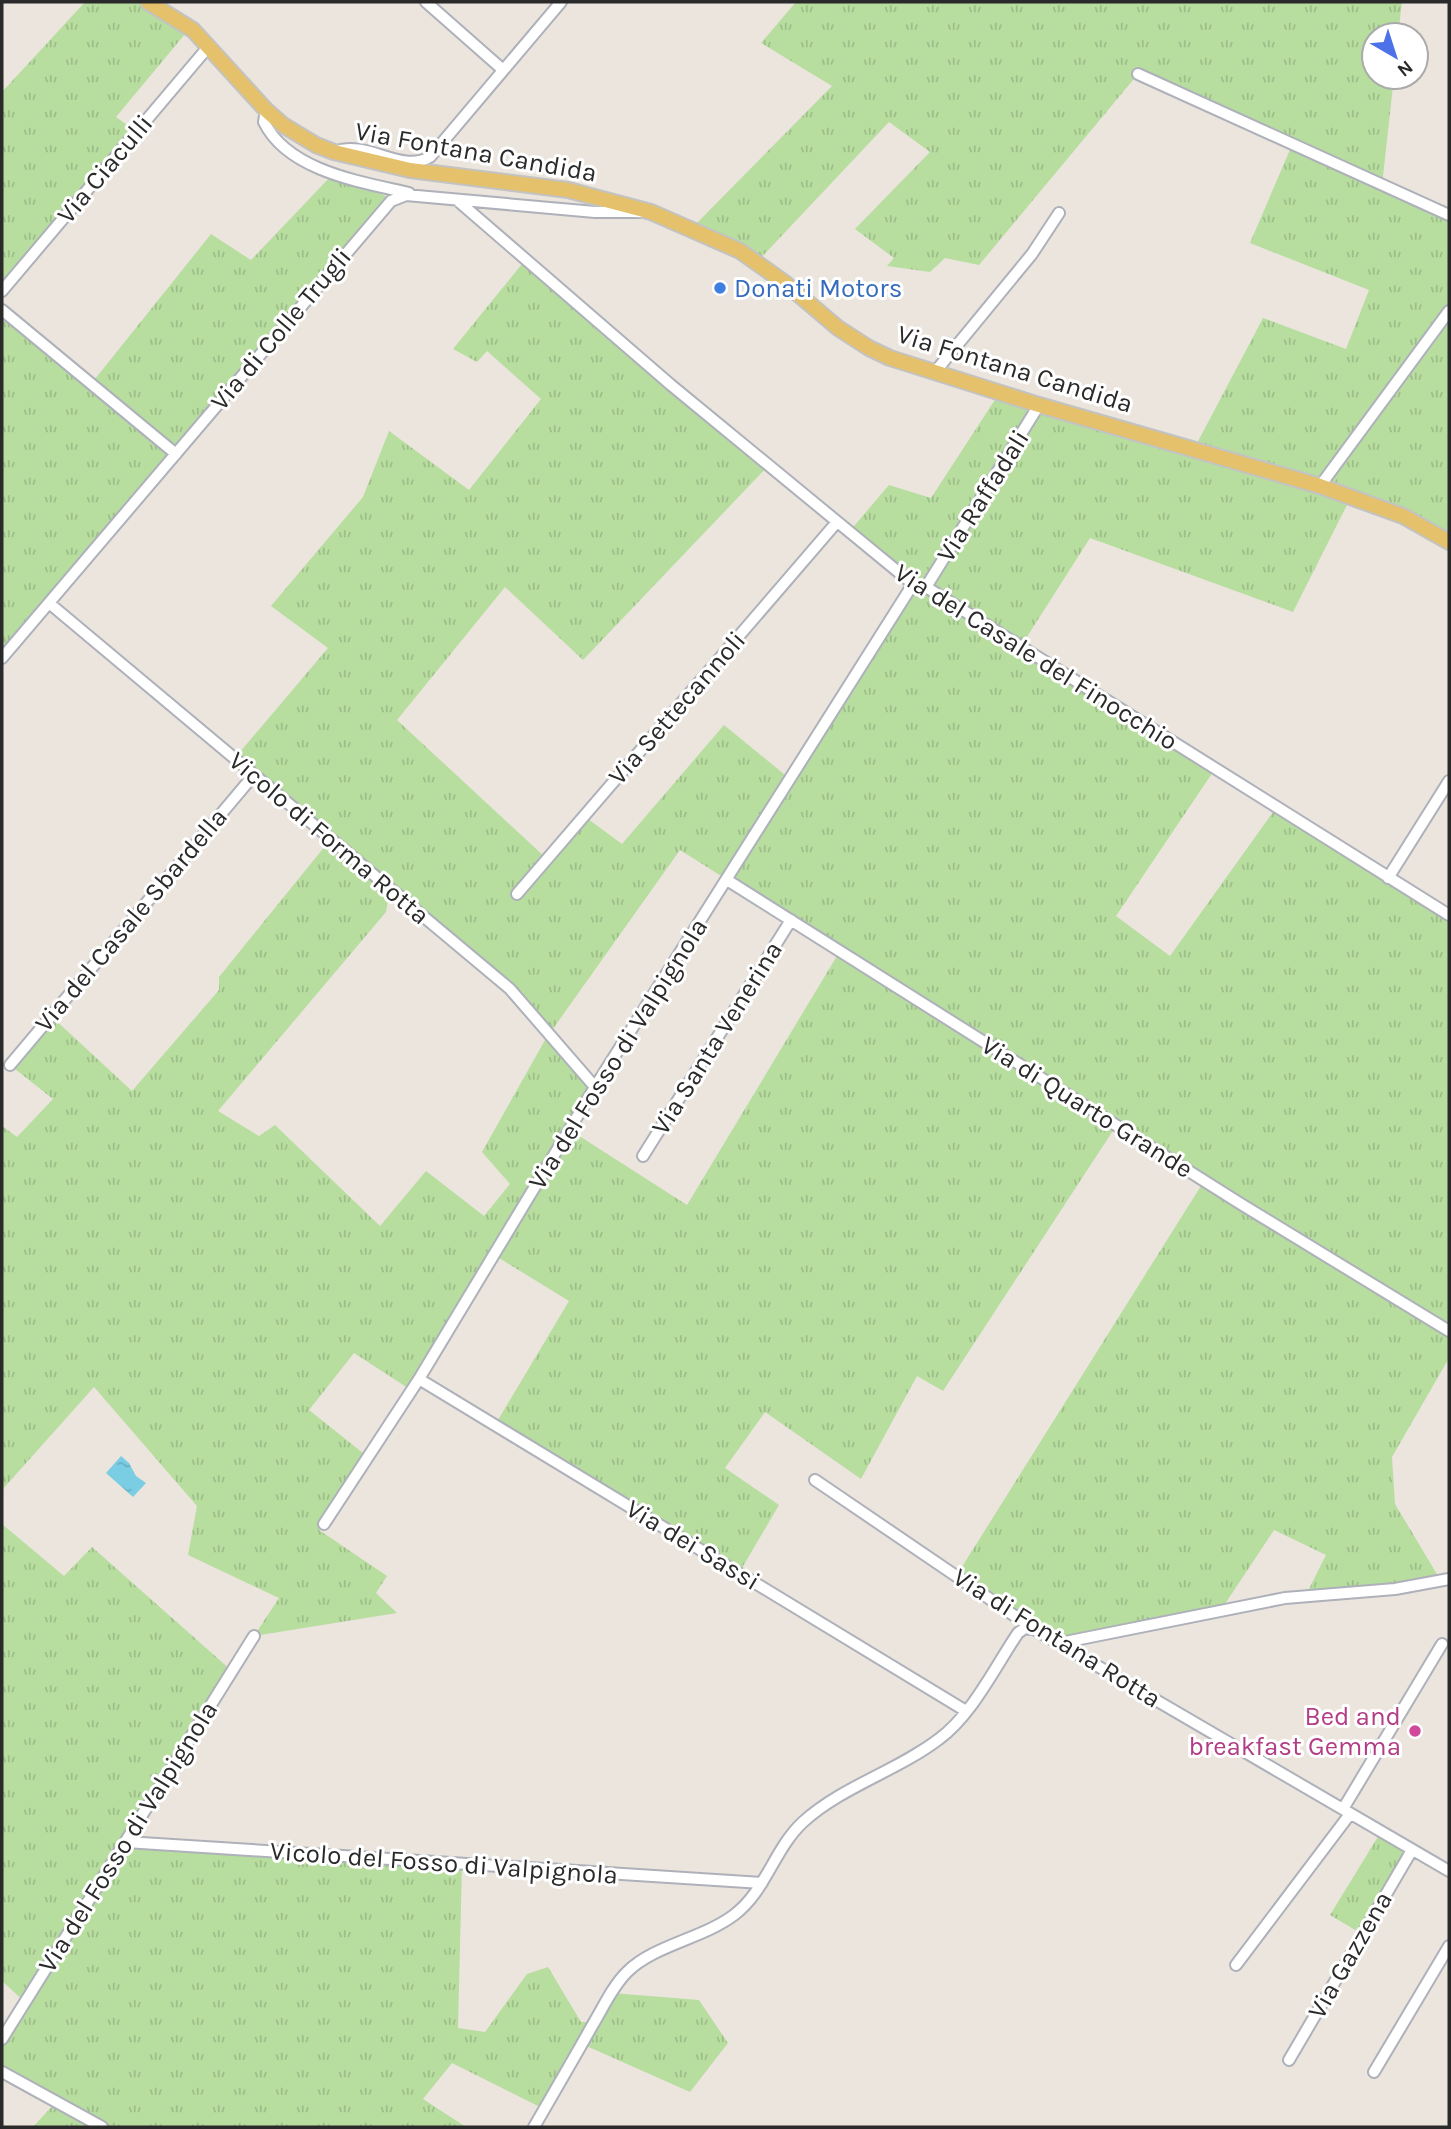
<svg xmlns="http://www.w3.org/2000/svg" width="1451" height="2129" viewBox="0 0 1451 2129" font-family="Karla,sans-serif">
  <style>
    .grass { fill: url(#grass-tufts); fill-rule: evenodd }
    .water { fill: url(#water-ripples) }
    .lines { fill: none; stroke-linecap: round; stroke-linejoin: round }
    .minor-casing { stroke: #aeb1ba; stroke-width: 14 }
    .major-casing { stroke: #c3c3c3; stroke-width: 18 }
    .minor { stroke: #fff; stroke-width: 10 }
    .major { stroke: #e4c16a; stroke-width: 14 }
    .shop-dot { fill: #3f7fe0; stroke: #fff; stroke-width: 2.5 }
    .hotel-dot { fill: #d1479c; stroke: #fff; stroke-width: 2.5 }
    .labels { text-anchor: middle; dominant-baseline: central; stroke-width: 6; stroke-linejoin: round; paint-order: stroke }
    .street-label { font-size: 26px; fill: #2a2a2a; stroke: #fff }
    .shop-label { font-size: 26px; fill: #366cbe; stroke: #fff; text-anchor: start }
    .hotel-label { font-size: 26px; fill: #b23c85; stroke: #fff; text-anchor: end }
  </style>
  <defs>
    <pattern id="grass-tufts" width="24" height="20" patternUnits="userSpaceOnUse" patternTransform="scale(1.75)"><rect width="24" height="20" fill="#b7dd9f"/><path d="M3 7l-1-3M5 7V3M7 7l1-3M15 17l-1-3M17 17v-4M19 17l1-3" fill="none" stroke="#9ebe89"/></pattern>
    <pattern id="water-ripples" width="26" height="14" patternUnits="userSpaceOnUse" patternTransform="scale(1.75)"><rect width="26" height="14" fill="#7acde3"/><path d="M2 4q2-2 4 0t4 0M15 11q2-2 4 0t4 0" fill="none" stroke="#6ab0c3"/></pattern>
  </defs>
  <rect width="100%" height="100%" fill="#ebe5de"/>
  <path class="grass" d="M 85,2 L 148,2 L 190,28 L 116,117 L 137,132 L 2,291 L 2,92 Z
    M 796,2 L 1402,2 L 1398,35 L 1374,35 L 1374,77 L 1394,77 L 1382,185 L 1449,215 L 1449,542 L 1351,497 L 1293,612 L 1090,538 L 1023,643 L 1215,769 L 1116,916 L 1170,956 L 1276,808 L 1449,915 L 1449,1358 L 1392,1457 L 1395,1504 L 1441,1581 L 1306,1595 L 1326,1555 L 1274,1530 L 1219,1613 L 1060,1643 L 1034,1629 L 960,1570 L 1204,1181 L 1116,1126 L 943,1391 L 917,1376 L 861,1479 L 765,1412 L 725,1468 L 779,1505 L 739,1573 L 495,1425 L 569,1301 L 494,1255 L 411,1390 L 354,1353 L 309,1410 L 368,1457 L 319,1530 L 387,1576 L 376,1593 L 397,1613 L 254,1636 L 279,1598 L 188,1555 L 197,1506 L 94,1387 L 2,1490 L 2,1126 L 17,1137 L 53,1099 L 10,1065 L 51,1016 L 132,1091 L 219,990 L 219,977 L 330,840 L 234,759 L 328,648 L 271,606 L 363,497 L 389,431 L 469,490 L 541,399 L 487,351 L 477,362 L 453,349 L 526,259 L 768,466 L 583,660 L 505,587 L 397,720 L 547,859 L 584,816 L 622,844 L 724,725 L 790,779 L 913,584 L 849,532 L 889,485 L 931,498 L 1000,392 L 1194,449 L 1263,318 L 1346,349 L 1369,290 L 1250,243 L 1292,145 L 1138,74 L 979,265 L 945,258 L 930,272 L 887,266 L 894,258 L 855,229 L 930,152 L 889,122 L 757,262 L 692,228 L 832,86 L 761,43 ZM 680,850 L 840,951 L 687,1205 L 570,1130 L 595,1087 L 550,1033 ZM 390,890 L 549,1033 L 482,1152 L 510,1184 L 484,1216 L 426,1171 L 380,1226 L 275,1125 L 259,1136 L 218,1111 L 386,912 Z
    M 333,174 L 393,199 L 2,658 L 2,310 L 91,384 L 211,234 L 251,260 Z
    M 2,1524 L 64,1576 L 92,1547 L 232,1671 L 126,1842 L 462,1864 L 458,2028 L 485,2032 L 527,1974 L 548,1967 L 581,2022 L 595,2022 L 612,1993 L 699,2000 L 728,2043 L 690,2092 L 582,2044 L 544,2109 L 452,2063 L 423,2099 L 466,2127 L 33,2127 L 56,2102 L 2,2072 L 2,2039 L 25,2002 L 2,1981 Z
    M 1379,1835 L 1405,1850 L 1357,1931 L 1330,1915 Z"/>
  <path class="water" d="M 121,1456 L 129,1463 L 136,1476 L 146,1483 L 133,1497 L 106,1473 Z"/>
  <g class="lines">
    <defs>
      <path id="minor" d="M 426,2 L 502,69
        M 1138,74 L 1449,215
        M 266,110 L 264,122 C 288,171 361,182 409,193
        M 335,152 C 367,139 400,174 430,157 L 561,2
        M 457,200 L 671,385 L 913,584 L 926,587 L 1449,915
        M 2,291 L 209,46
        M 2,310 L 176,454
        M 935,372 L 1032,254 L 1059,213
        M 1320,486 L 1449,311
        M 926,587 L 1039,405
        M 49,603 L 510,989 L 595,1087
        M 2,658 L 391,201 L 406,195 L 595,212 L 641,212
        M 1388,878 L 1449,781
        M 727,880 L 1241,1204 L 1449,1331
        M 517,894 L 837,522
        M 10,1065 L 253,776
        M 643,1156 L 791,920
        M 419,1379 L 966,1711
        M 815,1480 L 1034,1629 L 1449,1871
        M 324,1524 L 419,1379 L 595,1087 L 913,584
        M 1060,1643 L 1285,1598 L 1395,1589 L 1449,1579
        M 1343,1809 L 1442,1644
        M 126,1842 L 762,1883
        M 1236,1965 L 1350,1814
        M 2,2039 L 254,1636
        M 1289,2060 L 1412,1850
        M 2,2072 L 102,2127
        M 1374,2072 L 1449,1946
        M 534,2127 C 553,2094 573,2060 592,2026 C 603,2008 612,1987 627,1972 C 654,1945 702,1939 734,1915 C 766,1891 774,1849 803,1822 C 843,1786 897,1771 939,1739 C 972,1715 995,1667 1018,1633 L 1025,1628 L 1034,1629"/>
      <path id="major" d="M 148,2 L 193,30 L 266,110 L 283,125 L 316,145 L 334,152 L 410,170 L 568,190 L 651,212 L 740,251 L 785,283 L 838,328 L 869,348 L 890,358 L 1039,405 L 1320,486 L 1403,516 L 1449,542"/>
    </defs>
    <use href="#minor" class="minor-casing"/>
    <use href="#major" class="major-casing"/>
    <use href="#minor" class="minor"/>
    <use href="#major" class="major"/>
  </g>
  <circle class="shop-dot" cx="720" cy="288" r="7"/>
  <circle class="hotel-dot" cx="1415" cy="1731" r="7"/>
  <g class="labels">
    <g class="street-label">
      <text transform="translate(476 152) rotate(10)">Via Fontana Candida</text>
      <text transform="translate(105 169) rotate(-50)">Via Ciaculli</text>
      <text transform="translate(281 329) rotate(-50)">Via di Colle Trugli</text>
      <text transform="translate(1015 369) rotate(17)">Via Fontana Candida</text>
      <text transform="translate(983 496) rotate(-58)">Via Raffadali</text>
      <text transform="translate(1036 657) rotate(32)">Via del Casale del Finocchio</text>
      <text transform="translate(677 708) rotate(-49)">Via Settecannoli</text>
      <text transform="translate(329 838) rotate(40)">Vicolo di Forma Rotta</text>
      <text transform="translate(131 920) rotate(-50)">Via del Casale Sbardella</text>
      <text transform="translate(717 1038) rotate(-58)">Via Santa Venerina</text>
      <text transform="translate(618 1054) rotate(-58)">Via del Fosso di Valpignola</text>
      <text transform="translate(1087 1107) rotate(32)">Via di Quarto Grande</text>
      <text transform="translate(693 1545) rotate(31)">Via dei Sassi</text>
      <text transform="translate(1057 1638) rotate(32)">Via di Fontana Rotta</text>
      <text transform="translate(128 1837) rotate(-58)">Via del Fosso di Valpignola</text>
      <text transform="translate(444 1863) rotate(4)">Vicolo del Fosso di Valpignola</text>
      <text transform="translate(1350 1955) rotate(-60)">Via Gazzena</text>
    </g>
    <g class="shop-label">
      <text x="734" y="288">Donati Motors</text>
    </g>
    <g class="hotel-label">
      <text x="1401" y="1716">Bed and<tspan x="1401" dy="30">breakfast Gemma</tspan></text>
    </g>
  </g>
  <rect width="1451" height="2129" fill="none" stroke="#2a2a2a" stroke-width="7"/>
  <g transform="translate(1395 56) rotate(141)"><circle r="33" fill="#ffffff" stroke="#aaaaaa" stroke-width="2"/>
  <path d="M0-5L12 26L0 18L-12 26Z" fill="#4d71e9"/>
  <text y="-10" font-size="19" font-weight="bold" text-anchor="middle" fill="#2a2a2a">N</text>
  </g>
</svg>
